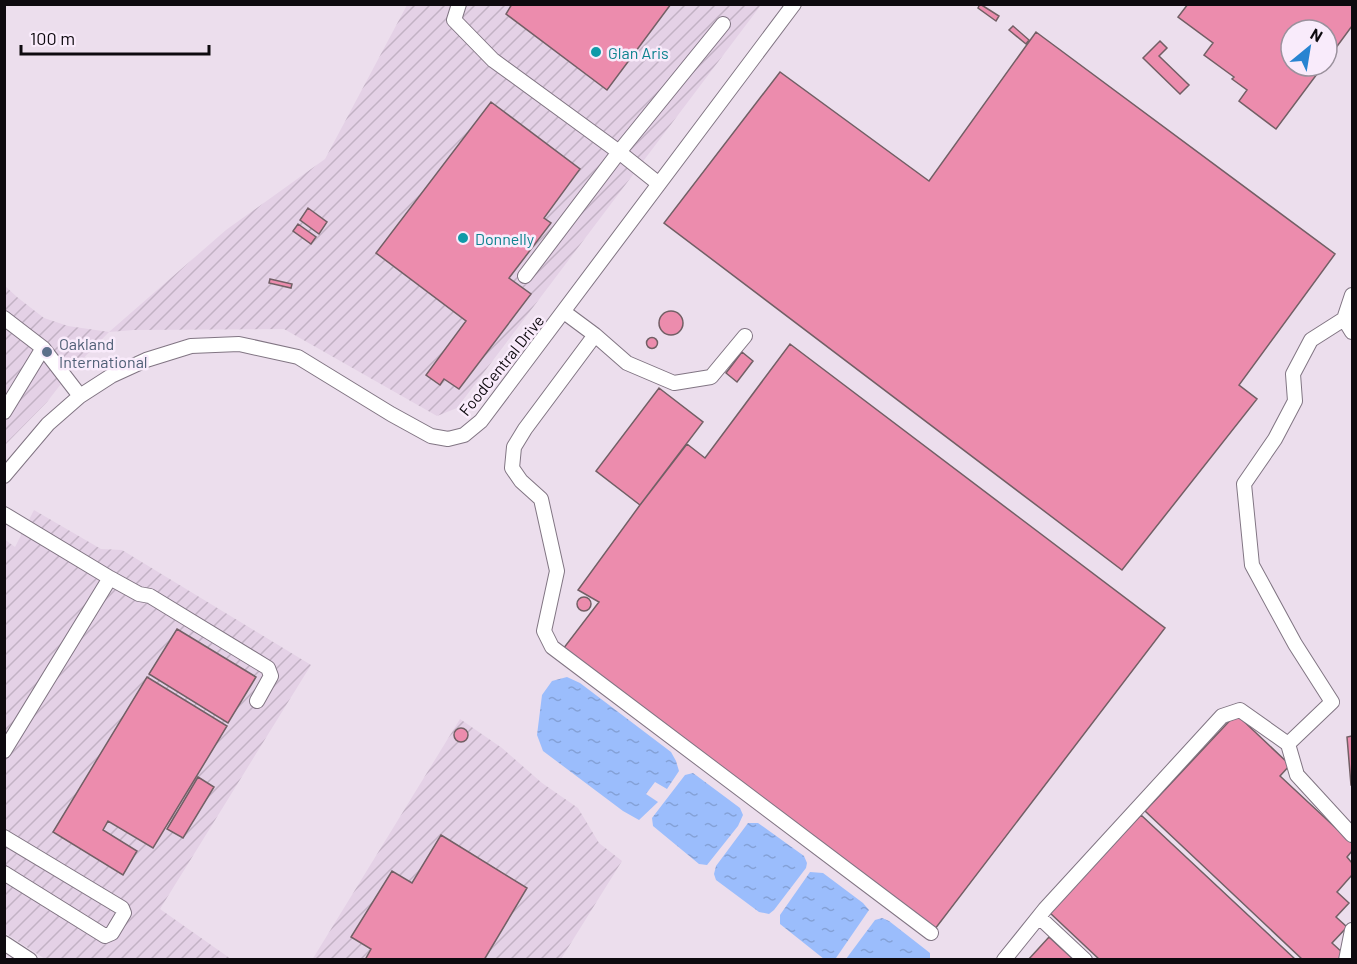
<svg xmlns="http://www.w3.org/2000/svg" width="1357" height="964" viewBox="0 0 1357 964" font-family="Barlow,sans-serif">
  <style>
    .industrial { fill: url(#industrial-furrows) }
    .water { fill: url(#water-ripples) }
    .building { fill: #ec8cad; stroke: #725f65; stroke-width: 1.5 }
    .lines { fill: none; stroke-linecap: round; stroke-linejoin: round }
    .minor-casing { stroke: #817583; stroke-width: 16 }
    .minor { stroke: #fff; stroke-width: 14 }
    .culture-dot { fill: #0f9aa8; stroke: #f9ebfb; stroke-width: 2 }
    .service-dot { fill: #5c6f8a; stroke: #f9ebfb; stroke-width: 2 }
    .labels { text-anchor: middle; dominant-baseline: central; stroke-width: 5; stroke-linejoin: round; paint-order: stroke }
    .culture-label { font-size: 16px; fill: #0d838f; stroke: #f9ebfb; text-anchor: start }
    .service-label { font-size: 16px; fill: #4e5e75; stroke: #f9ebfb; text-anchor: start }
    .street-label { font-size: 16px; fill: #0e0a0f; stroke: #f9ebfb }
  </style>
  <defs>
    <pattern id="industrial-furrows" width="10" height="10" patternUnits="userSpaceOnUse" patternTransform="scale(1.5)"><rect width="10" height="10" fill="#e4d1e6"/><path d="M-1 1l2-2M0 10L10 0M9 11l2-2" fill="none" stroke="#c2b2c4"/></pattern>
    <pattern id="water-ripples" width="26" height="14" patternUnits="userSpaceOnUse" patternTransform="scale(1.5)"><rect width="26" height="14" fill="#9bbdfc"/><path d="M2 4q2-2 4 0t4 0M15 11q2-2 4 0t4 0" fill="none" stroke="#84a1d7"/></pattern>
  </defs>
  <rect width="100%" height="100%" fill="#ecdeed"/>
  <path class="industrial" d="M 407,5 L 761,5 L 457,408 L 437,416 L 284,329 L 133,330 L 109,332 L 71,371 L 47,402 L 5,445 L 4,285 L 17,297 L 44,318 L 68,326 L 109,332 L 226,230 L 325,159 Z
    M 34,510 L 101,549 L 122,550 L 311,665 L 160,909 L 231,959 L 45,959 L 5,933 L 4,539 L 15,547 Z
    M 460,719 L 502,748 L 542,783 L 578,808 L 599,843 L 622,861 L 561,959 L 312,960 Z"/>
  <path class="water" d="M 567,677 L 580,683 L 671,752 L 676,761 L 679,771 L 667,789 L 655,782 L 646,794 L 658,802 L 639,820 L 623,811 L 543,751 L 537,735 L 542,695 L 552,681 Z
    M 693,773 L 740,808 L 743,815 L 738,826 L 707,865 L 699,864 L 653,826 L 652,818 L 685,775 Z
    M 748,823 L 758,823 L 804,856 L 807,863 L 806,868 L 774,910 L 769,914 L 759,912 L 716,880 L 714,874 L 716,866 Z
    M 810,872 L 823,873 L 863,903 L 869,910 L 836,958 L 824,959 L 780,924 L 780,915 Z
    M 882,918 L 889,921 L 930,953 L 930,959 L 846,959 L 875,920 Z"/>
  <path class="building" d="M 512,4 L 671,4 L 607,90 L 506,14 Z
    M 980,4 L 999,16 L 996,21 L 978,8 Z
    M 1188,4 L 1352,4 L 1352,26 L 1327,60 L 1327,30 L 1291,30 L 1291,66 L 1323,66 L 1276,129 L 1239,101 L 1247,90 L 1232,79 L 1234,77 L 1204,55 L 1213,43 L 1178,17 Z
    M 1013,26 L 1029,40 L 1026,44 L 1009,30 Z
    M 1036,32 L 1335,254 L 1239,385 L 1257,399 L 1122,570 L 664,223 L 780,72 L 929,181 Z
    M 1160,41 L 1167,48 L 1159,56 L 1189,85 L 1180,94 L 1143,58 Z
    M 491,102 L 580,169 L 544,218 L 551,223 L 509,278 L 531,294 L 459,389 L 444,379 L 440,385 L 426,375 L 466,321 L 376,253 Z
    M 308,208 L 327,222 L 319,234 L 300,220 Z
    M 298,224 L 316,237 L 311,244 L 293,231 Z
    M 270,279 L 292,284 L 291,288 L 269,283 Z
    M659 323a12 12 0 1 1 24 0a12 12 0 1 1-24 0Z
    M646.5 343a5.5 5.5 0 1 1 11 0a5.5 5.5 0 1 1-11 0Z
    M 790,344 L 1165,628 L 935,929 L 563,649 L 599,602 L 578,590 L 640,505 L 687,444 L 705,458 Z
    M 742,352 L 753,361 L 737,382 L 726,373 Z
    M 659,388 L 703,422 L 640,505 L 596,471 Z
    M577 604a7 7 0 1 1 14 0a7 7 0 1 1-14 0Z
    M 177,629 L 256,677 L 228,723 L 149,674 Z
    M 147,677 L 227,726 L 153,848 L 108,821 L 103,830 L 137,851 L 123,875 L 53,832 Z
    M 1236,714 L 1290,765 L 1280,776 L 1352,843 L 1352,851 L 1347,857 L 1352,863 L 1352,875 L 1337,892 L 1349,903 L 1336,917 L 1347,927 L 1332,943 L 1344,954 L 1339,960 L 1303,960 L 1145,811 Z
    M454 735a7 7 0 1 1 14 0a7 7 0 1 1-14 0Z
    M 1352,736 L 1352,785 L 1351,785 L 1347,737 Z
    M 198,777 L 214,787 L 183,838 L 167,829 Z
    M 1141,815 L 1296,960 L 1100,960 L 1049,912 Z
    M 441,835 L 527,888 L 484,960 L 365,960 L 371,949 L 351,937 L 392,871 L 412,883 Z
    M 1049,937 L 1074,960 L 1028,960 Z"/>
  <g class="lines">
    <defs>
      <path id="minor" d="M 459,4 L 454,20 L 493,60 L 619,152 L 525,276
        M 659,184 L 619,152 L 723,24
        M 1352,295 L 1344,319 L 1352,332
        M 564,312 L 595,335 L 525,429 L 514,447 L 512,468 L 521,481 L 541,499 L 557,571 L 544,631 L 552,647 L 931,933
        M 4,318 L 43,348 L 80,396
        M 595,335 L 627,363 L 674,383 L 711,377 L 745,336
        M 4,412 L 43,348
        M 4,476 L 48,424 L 80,396 L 111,376 L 146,360 L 191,346 L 239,344 L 298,357 L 391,414 L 431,436 L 448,439 L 464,435 L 481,421 L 794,4
        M 4,514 L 110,578 L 139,594 L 150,596 L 268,668 L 271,676 L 257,701
        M 1288,744 L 1332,702 L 1295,644 L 1252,565 L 1244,484 L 1275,439 L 1295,401 L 1293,374 L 1311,340 L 1344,319
        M 4,751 L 110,578
        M 4,837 L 122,908 L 124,913 L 112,933 L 105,936 L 4,873
        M 1039,917 L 1085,960
        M 4,943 L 30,960
        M 1004,960 L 1045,909 L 1222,716 L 1240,710 L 1288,744 L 1297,775 L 1352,835
        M 1346,960 L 1352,930"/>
    </defs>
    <use href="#minor" class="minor-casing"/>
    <use href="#minor" class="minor"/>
  </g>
  <g class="culture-dot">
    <circle cx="596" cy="52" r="6"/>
    <circle cx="463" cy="238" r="6"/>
  </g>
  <circle class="service-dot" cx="47" cy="352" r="6"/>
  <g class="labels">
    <g class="culture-label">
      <text x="608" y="52">Glan Aris</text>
      <text x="475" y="238">Donnelly</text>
    </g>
    <g class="service-label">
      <text x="59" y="343">Oakland<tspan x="59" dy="18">International</tspan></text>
    </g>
    <g class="street-label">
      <text transform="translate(501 365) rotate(-51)">FoodCentral Drive</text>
    </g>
  </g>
  <rect width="1357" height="964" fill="none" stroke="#0e0a0f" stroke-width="12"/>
  <g transform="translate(1309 48) rotate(30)"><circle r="28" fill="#f9ebfb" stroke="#9b919d" stroke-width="1.5"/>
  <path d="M0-4.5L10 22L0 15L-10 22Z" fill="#2884d1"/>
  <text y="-9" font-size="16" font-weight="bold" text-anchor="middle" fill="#0e0a0f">N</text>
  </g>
  <path d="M21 45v9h188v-9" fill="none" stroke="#0e0a0f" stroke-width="3"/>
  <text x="30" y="45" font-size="18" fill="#0e0a0f" stroke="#f9ebfb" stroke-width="4.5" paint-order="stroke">100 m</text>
</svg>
